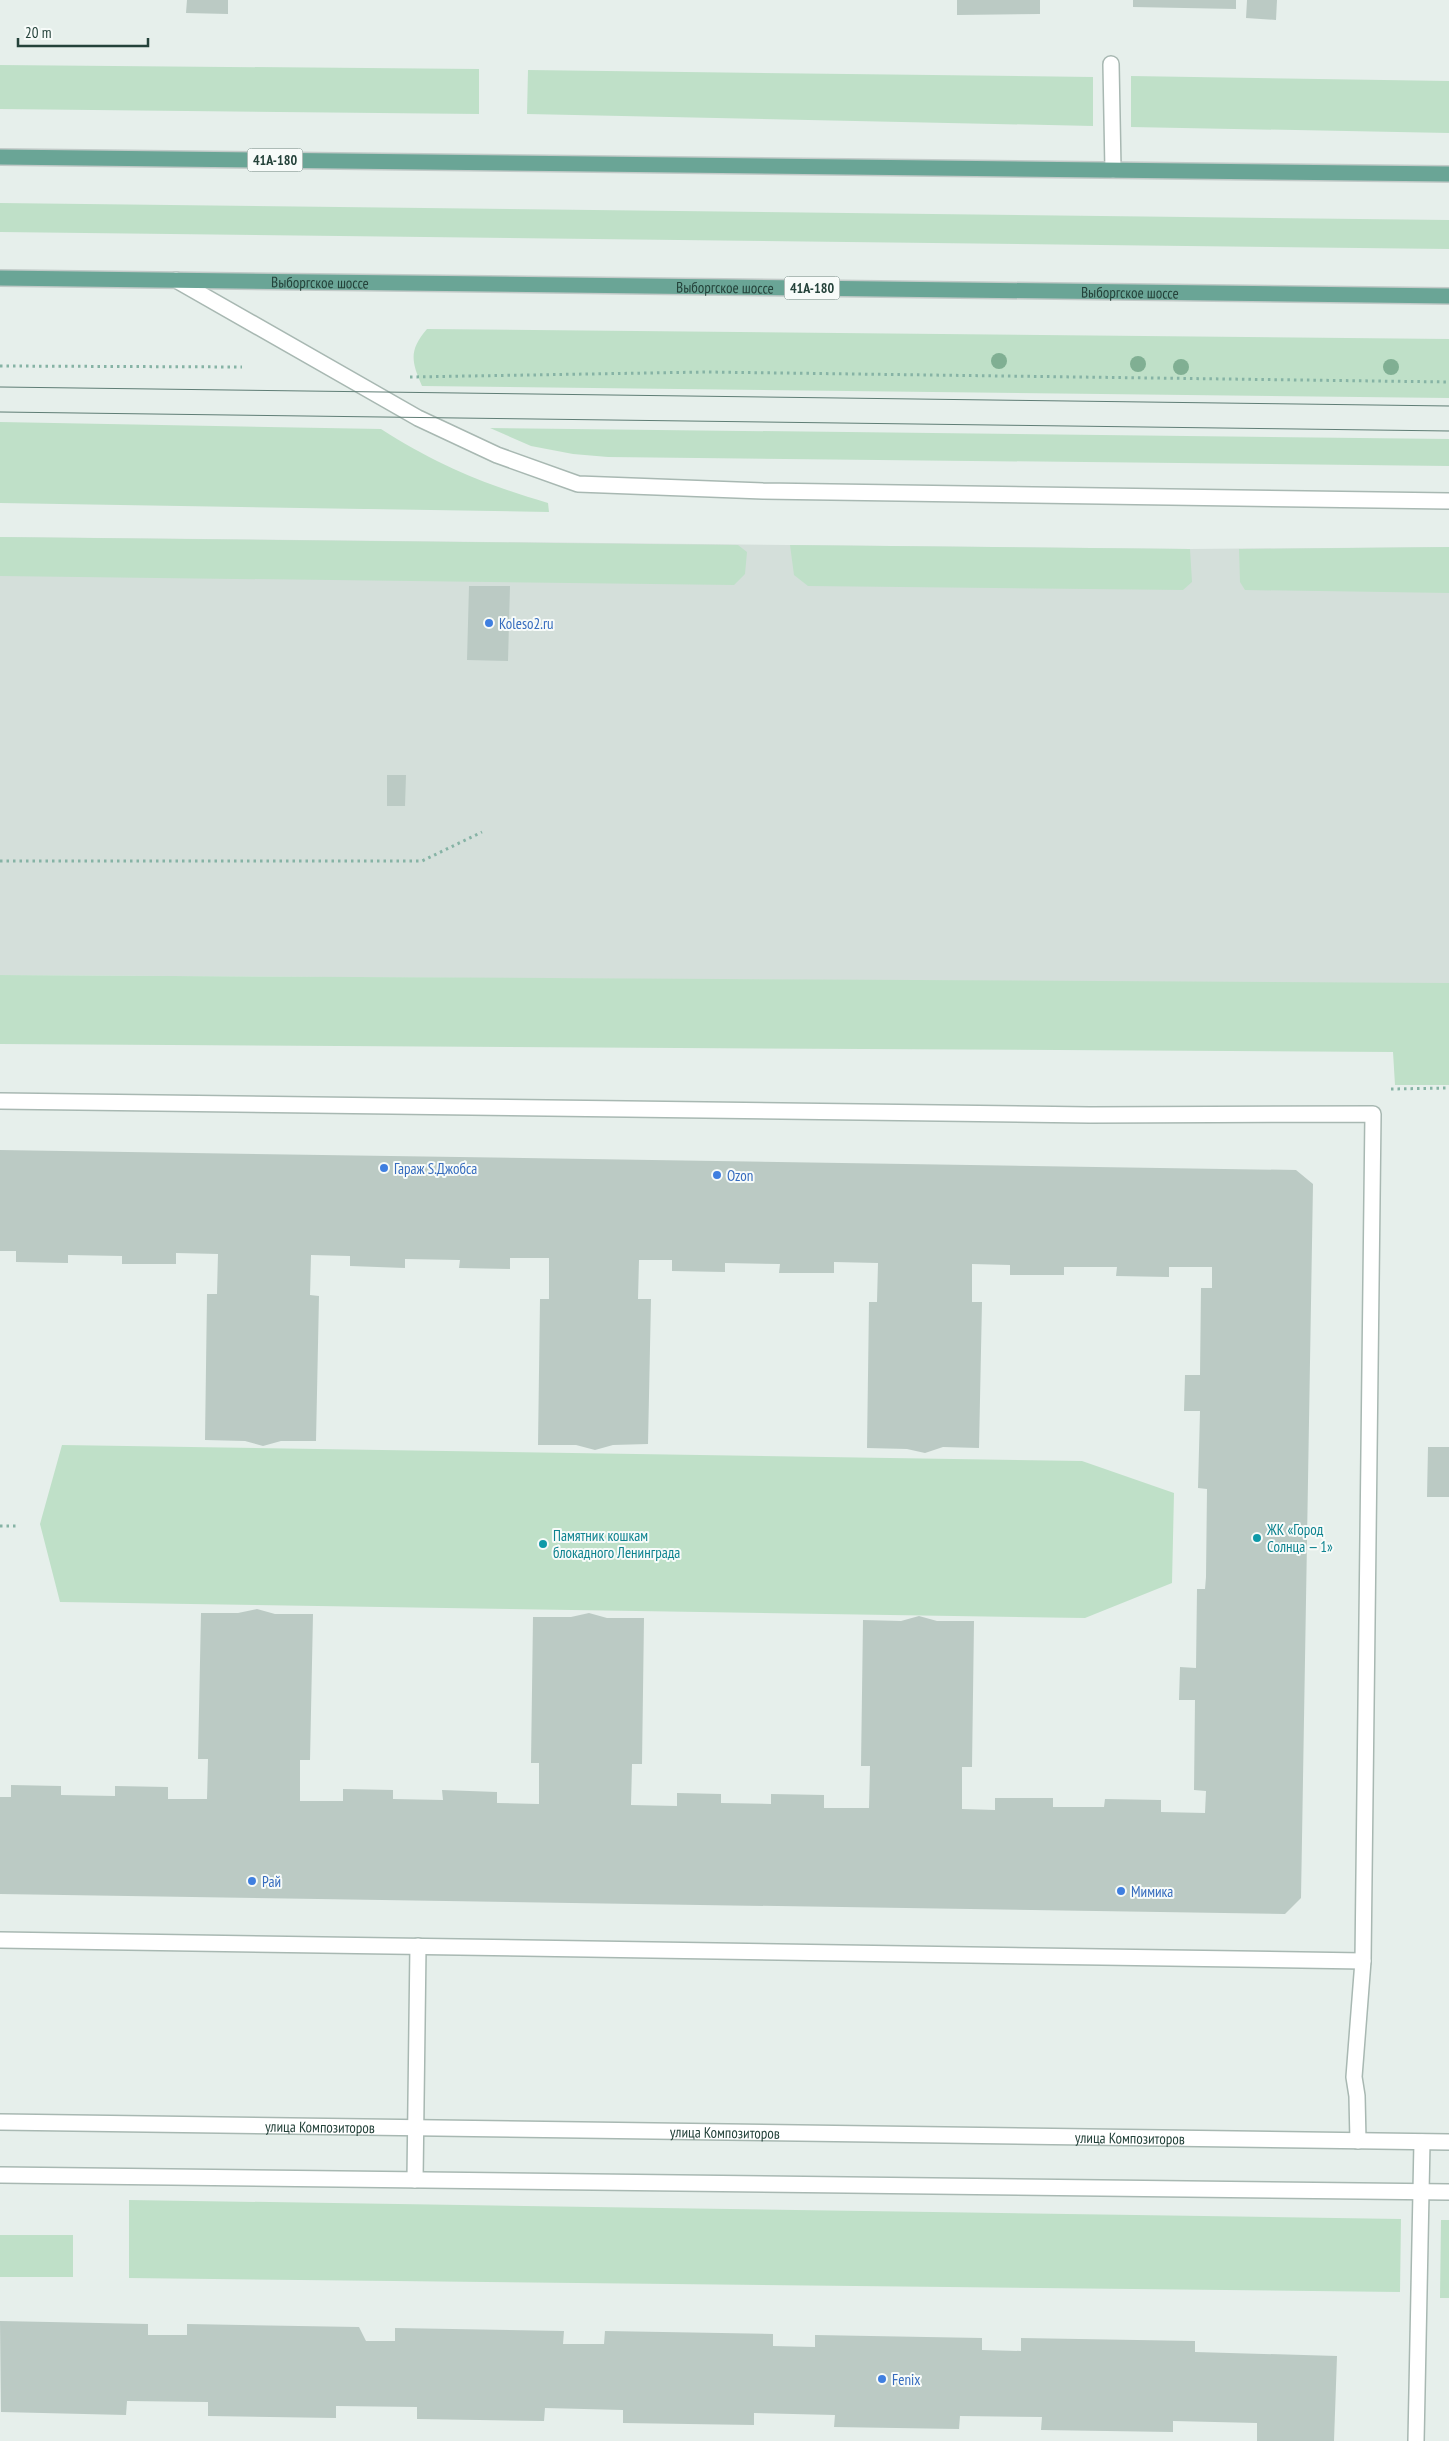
<svg xmlns="http://www.w3.org/2000/svg" width="1449" height="2441" viewBox="0 0 1449 2441" font-family="'PT Sans Narrow',sans-serif">
  <style>
    .built { fill: #d4dfda }
    .green { fill: #bfe0c8 }
    .building { fill: #bbcac4 }
    .lines { fill: none; stroke-linecap: round; stroke-linejoin: round }
    .minor-casing { stroke: #a8b8b2; stroke-width: 18 }
    .major-casing { stroke: #c2cac8; stroke-width: 18 }
    .path { stroke: #86b3a5; stroke-width: 3; stroke-dasharray: 2.5 4; stroke-linecap: butt }
    .minor { stroke: #fff; stroke-width: 15 }
    .major { stroke: #6aa596; stroke-width: 15 }
    .tram { stroke: #5f7d75; stroke-width: 1 }
    .tree { fill: #80af93 }
    .shop-dot { fill: #3f7fe0; stroke: #f7fbf9; stroke-width: 2 }
    .culture-dot { fill: #0f9aa8; stroke: #f7fbf9; stroke-width: 2 }
    .labels { text-anchor: middle; dominant-baseline: central; stroke-width: 4; stroke-linejoin: round; paint-order: stroke }
    .shield { fill: #f7fbf9; stroke: #637a73; stroke-width: 1 }
    .shield-label { font-size: 14px; font-weight: bold; fill: #24423a }
    .street-label { font-size: 15px; fill: #24423a; stroke: #f7fbf9 }
    .shop-label { font-size: 15px; fill: #366cbe; stroke: #f7fbf9; text-anchor: start }
    .culture-label { font-size: 15px; fill: #0d838f; stroke: #f7fbf9; text-anchor: start }
  </style>
  <rect width="100%" height="100%" fill="#e6efeb"/>
  <path class="built" d="M 0,537 L 1190,549 L 1449,547 L 1449,984 L 0,975 Z"/>
  <path class="green" d="M 0,65 L 479,69 L 479,114 L 0,109 Z
    M 528,70 L 1093,77 L 1093,126 L 527,114 Z
    M 1131,76 L 1449,81 L 1449,133 L 1131,127 Z
    M 0,203 L 1449,220 L 1449,249 L 0,232 Z
    M 427,329 L 1449,339 L 1449,398 L 422,386 C 411,361 409,350 427,329 Z
    M 0,422 L 381,429 C 437,465 484,484 548,503 L 549,512 L 0,503 Z
    M 490,428 L 1449,439 L 1449,466 L 608,457 L 573,454 L 531,446 Z
    M 0,537 L 738,545 L 747,552 L 745,574 L 734,585 L 0,576 Z
    M 790,545 L 1190,549 L 1192,582 L 1183,590 L 808,586 L 794,575 Z
    M 1449,547 L 1449,593 L 1245,590 L 1240,582 L 1239,549 Z
    M 0,975 L 1449,983 L 1449,1085 L 1395,1085 L 1393,1052 L 0,1044 Z
    M 62,1445 L 1082,1461 L 1174,1493 L 1172,1583 L 1085,1618 L 60,1602 L 40,1524 Z
    M 129,2200 L 1401,2219 L 1400,2292 L 129,2278 Z
    M 1441,2220 L 1449,2220 L 1449,2298 L 1440,2298 Z
    M 0,2235 L 73,2235 L 73,2277 L 0,2277 Z"/>
  <path class="building" d="M 187,0 L 228,0 L 228,14 L 186,13 Z
    M 957,0 L 1040,0 L 1040,14 L 957,15 Z
    M 1133,0 L 1236,0 L 1236,9 L 1133,7 Z
    M 1247,0 L 1277,0 L 1276,20 L 1246,18 Z
    M 469,586 L 510,586 L 508,661 L 467,660 Z
    M 387,775 L 406,775 L 405,806 L 387,806 Z
    M 0,1150 L 1296,1170 L 1313,1184 L 1301,1898 L 1285,1914 L 0,1894 L 0,1797 L 11,1797 L 11,1785 L 61,1786 L 61,1795 L 115,1796 L 115,1786 L 168,1787 L 168,1799 L 207,1799 L 208,1759 L 198,1759 L 201,1613 L 238,1613 L 257,1609 L 275,1614 L 313,1614 L 310,1760 L 300,1760 L 300,1801 L 343,1801 L 343,1789 L 393,1790 L 393,1799 L 443,1800 L 442,1790 L 497,1792 L 497,1803 L 539,1804 L 539,1763 L 531,1763 L 533,1617 L 571,1617 L 589,1613 L 607,1618 L 644,1618 L 642,1764 L 632,1764 L 631,1805 L 677,1806 L 677,1793 L 721,1794 L 721,1803 L 771,1804 L 771,1794 L 824,1795 L 824,1808 L 869,1808 L 870,1766 L 861,1766 L 863,1620 L 901,1621 L 919,1616 L 937,1621 L 974,1621 L 972,1767 L 962,1767 L 962,1809 L 995,1810 L 995,1798 L 1053,1798 L 1053,1807 L 1104,1807 L 1105,1799 L 1161,1800 L 1161,1812 L 1205,1813 L 1206,1791 L 1194,1790 L 1195,1700 L 1179,1700 L 1180,1667 L 1196,1668 L 1197,1589 L 1205,1589 L 1206,1577 L 1207,1489 L 1198,1488 L 1200,1411 L 1184,1411 L 1185,1375 L 1200,1375 L 1201,1288 L 1212,1288 L 1212,1267 L 1169,1267 L 1169,1277 L 1116,1276 L 1117,1267 L 1064,1267 L 1064,1275 L 1010,1275 L 1010,1265 L 972,1264 L 972,1302 L 982,1302 L 979,1448 L 943,1447 L 925,1453 L 907,1449 L 867,1448 L 869,1302 L 877,1302 L 878,1263 L 834,1262 L 834,1273 L 779,1273 L 780,1264 L 725,1263 L 725,1272 L 672,1271 L 672,1260 L 639,1260 L 638,1299 L 651,1299 L 648,1444 L 613,1445 L 595,1450 L 576,1445 L 538,1445 L 540,1299 L 549,1299 L 549,1258 L 510,1258 L 510,1269 L 459,1268 L 460,1260 L 405,1259 L 405,1268 L 350,1266 L 350,1256 L 311,1255 L 310,1295 L 319,1296 L 316,1441 L 281,1441 L 263,1446 L 245,1441 L 205,1440 L 207,1294 L 217,1294 L 218,1254 L 176,1253 L 176,1264 L 122,1264 L 122,1256 L 68,1255 L 68,1263 L 16,1262 L 16,1251 L 0,1251 Z
    M 1428,1447 L 1449,1447 L 1449,1497 L 1427,1497 Z
    M 0,2321 L 148,2324 L 148,2335 L 187,2335 L 187,2324 L 359,2327 L 366,2341 L 395,2341 L 395,2328 L 564,2331 L 563,2344 L 604,2344 L 605,2331 L 773,2334 L 773,2346 L 815,2347 L 815,2335 L 982,2338 L 982,2350 L 1021,2351 L 1021,2338 L 1195,2341 L 1195,2352 L 1337,2356 L 1334,2441 L 1257,2441 L 1257,2423 L 1173,2421 L 1173,2432 L 1041,2430 L 1042,2417 L 960,2416 L 959,2429 L 834,2427 L 835,2415 L 754,2413 L 754,2425 L 623,2423 L 623,2410 L 545,2408 L 544,2421 L 417,2419 L 417,2407 L 336,2406 L 336,2418 L 208,2416 L 208,2402 L 127,2401 L 126,2415 L 1,2412 Z"/>
  <g class="lines">
    <defs>
      <g id="minor">
        <path d="M 1111,64 L 1113,170"/>
        <path d="M 176,280 L 418,418 L 497,455 L 578,484 L 763,491 L 1449,501"/>
        <path d="M 0,1101 L 1090,1115 L 1373,1114 L 1363,1961 L 1354,2077 L 1357,2096 L 1358,2141"/>
        <path d="M 0,1940 L 1363,1961"/>
        <path id="s1" d="M 0,2122 L 1449,2142"/>
        <path d="M 0,2175 L 1449,2192"/>
        <path d="M 415,2180 L 418,1946"/>
        <path d="M 1416,2441 L 1422,2142"/>
      </g>
      <g id="major">
        <path d="M 0,157 L 1449,174"/>
        <path id="s2" d="M 0,278 L 1449,296"/>
      </g>
    </defs>
    <use href="#minor" class="minor-casing"/>
    <use href="#major" class="major-casing"/>
    <path class="path" d="M 0,366 L 242,367
      M 410,377 L 707,372 L 1449,382
      M 0,861 L 422,861 L 482,832
      M 1391,1089 L 1449,1088
      M 0,1526 L 16,1526"/>
    <use href="#minor" class="minor"/>
    <use href="#major" class="major"/>
    <path class="tram" d="M 0,387 L 1449,406
      M 0,412 L 1449,431"/>
  </g>
  <g class="tree">
    <circle cx="999" cy="361" r="8"/>
    <circle cx="1138" cy="364" r="8"/>
    <circle cx="1181" cy="367" r="8"/>
    <circle cx="1391" cy="367" r="8"/>
  </g>
  <g class="shop-dot">
    <circle cx="489" cy="623" r="5"/>
    <circle cx="384" cy="1168" r="5"/>
    <circle cx="717" cy="1175" r="5"/>
    <circle cx="252" cy="1881" r="5"/>
    <circle cx="1121" cy="1891" r="5"/>
    <circle cx="882" cy="2379" r="5"/>
  </g>
  <g class="culture-dot">
    <circle cx="1257" cy="1538" r="5"/>
    <circle cx="543" cy="1544" r="5"/>
  </g>
  <g class="labels">
    <g class="shield">
      <rect x="247.5" y="148.5" width="55" height="23" rx="4"/>
      <rect x="784.5" y="276.5" width="55" height="23" rx="4"/>
    </g>
    <g class="shield-label">
      <text x="275" y="160">41А-180</text>
      <text x="812" y="288">41А-180</text>
    </g>
    <g class="street-label">
      <text stroke="none"><textPath href="#s2" startOffset="320">Выборгское шоссе</textPath></text>
      <text stroke="none"><textPath href="#s2" startOffset="725">Выборгское шоссе</textPath></text>
      <text stroke="none"><textPath href="#s2" startOffset="1130">Выборгское шоссе</textPath></text>
      <text stroke="none"><textPath href="#s1" startOffset="320">улица Композиторов</textPath></text>
      <text stroke="none"><textPath href="#s1" startOffset="725">улица Композиторов</textPath></text>
      <text stroke="none"><textPath href="#s1" startOffset="1130">улица Композиторов</textPath></text>
    </g>
    <g class="shop-label">
      <text x="499" y="623">Koleso2.ru</text>
      <text x="394" y="1168">Гараж S.Джобса</text>
      <text x="727" y="1175">Ozon</text>
      <text x="262" y="1881">Рай</text>
      <text x="1131" y="1891">Мимика</text>
      <text x="892" y="2379">Fenix</text>
    </g>
    <g class="culture-label">
      <text x="1267" y="1529">ЖК «Город<tspan x="1267" dy="17">Солнца — 1»</tspan></text>
      <text x="553" y="1535">Памятник кошкам<tspan x="553" dy="17">блокадного Ленинграда</tspan></text>
    </g>
  </g>
  <path d="M18 38v8h130v-8" fill="none" stroke="#24423a" stroke-width="2.5"/>
  <text x="25" y="38" font-size="15" fill="#24423a" stroke="#f7fbf9" stroke-width="4" paint-order="stroke">20 m</text>
</svg>
